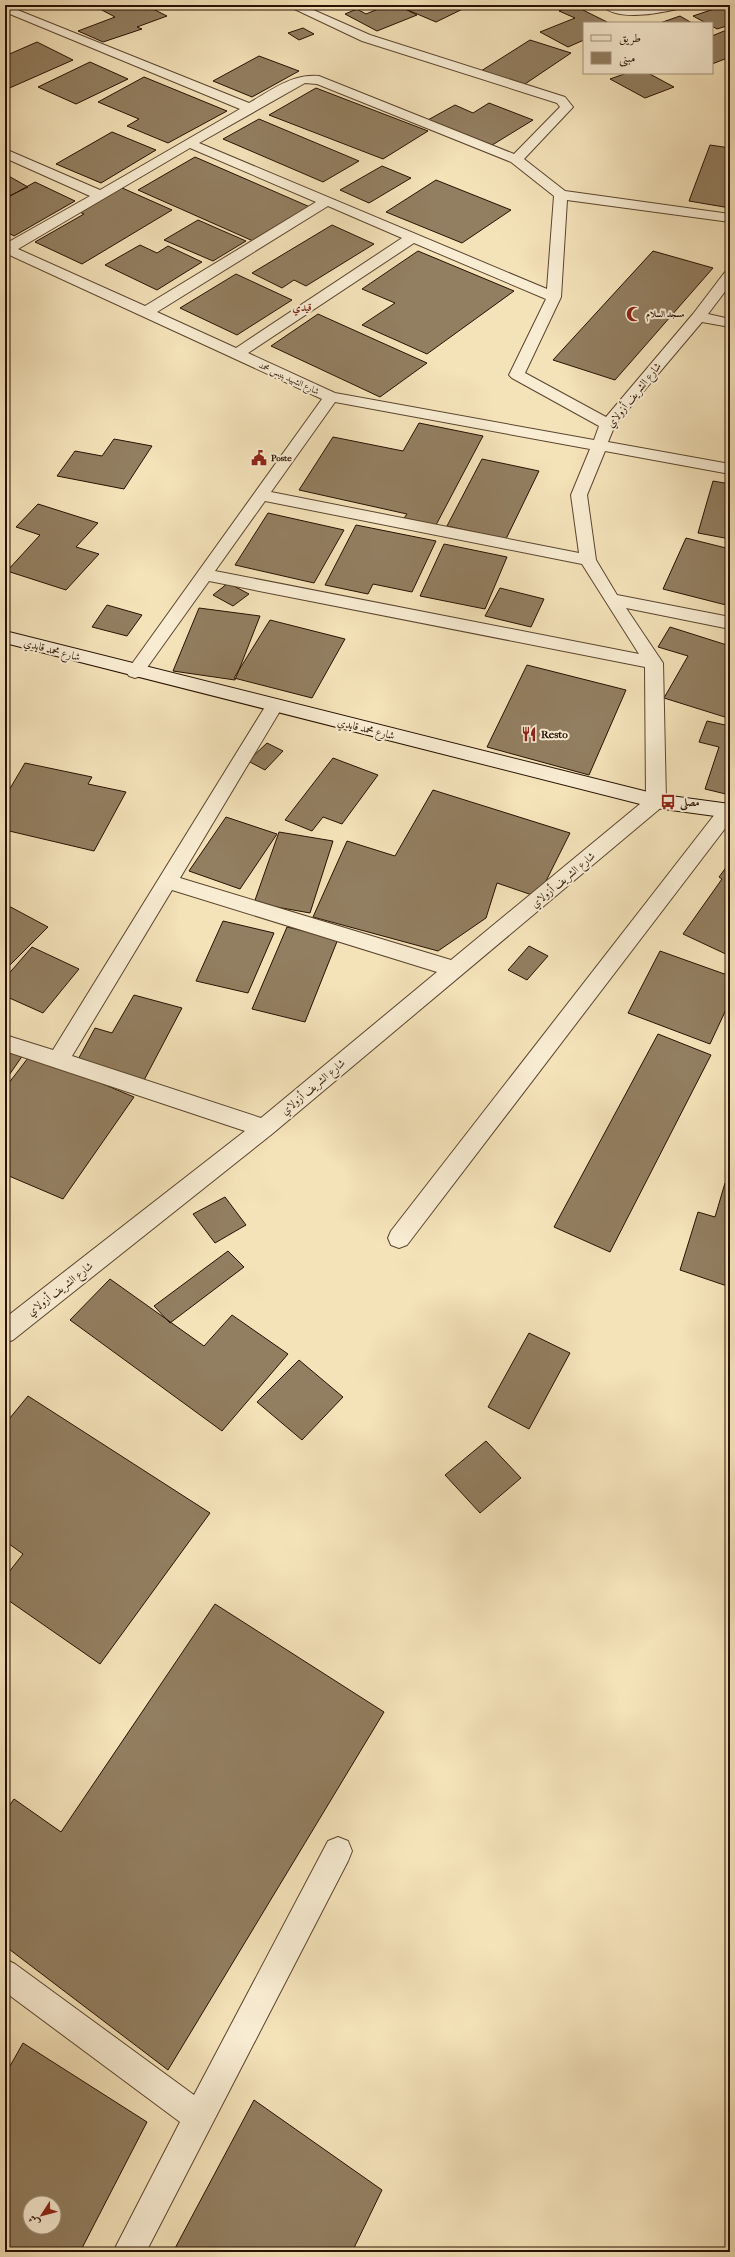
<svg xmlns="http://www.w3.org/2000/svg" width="735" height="2257" viewBox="0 0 735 2257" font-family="'IM FELL French Canon',Amiri,serif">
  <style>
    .building { fill: #927e60; stroke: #271100; fill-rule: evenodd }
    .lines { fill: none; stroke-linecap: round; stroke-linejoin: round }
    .lane-casing { stroke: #5a452e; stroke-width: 2 }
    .street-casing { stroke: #5a452e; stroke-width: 2 }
    .secondary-casing { stroke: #271100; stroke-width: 2 }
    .lane { fill: #f8ecd2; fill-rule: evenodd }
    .street { fill: #f8ecd2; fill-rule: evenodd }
    .secondary { fill: #f8ecd2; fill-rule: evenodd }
    .labels { text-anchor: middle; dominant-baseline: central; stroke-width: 4; stroke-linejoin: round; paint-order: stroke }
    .far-poi-label { font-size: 9px; font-weight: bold; fill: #271100; stroke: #f8ecd2; text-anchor: start }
    .far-street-label { font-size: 9px; fill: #271100; stroke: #f8ecd2 }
    .far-quarter-label { font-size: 11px; font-weight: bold; fill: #7a1f14; stroke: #f8ecd2 }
    .street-label { font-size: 11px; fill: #271100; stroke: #f8ecd2 }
    .poi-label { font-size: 11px; font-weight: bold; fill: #271100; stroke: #f8ecd2; text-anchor: start }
  </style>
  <rect width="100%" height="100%" fill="#f4e2b9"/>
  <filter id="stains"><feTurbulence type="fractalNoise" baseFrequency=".005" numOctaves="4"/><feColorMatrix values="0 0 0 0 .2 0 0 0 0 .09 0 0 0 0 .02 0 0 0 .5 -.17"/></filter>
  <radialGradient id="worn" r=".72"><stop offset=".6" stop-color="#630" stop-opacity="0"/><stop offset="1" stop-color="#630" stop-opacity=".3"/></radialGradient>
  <path class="building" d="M 110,5 L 145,5 L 167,16 L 137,27 L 142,29 L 103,42 L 78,31 L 115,17 L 100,9 Z
    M 388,5 L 397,5 L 417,15 L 377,31 L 345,14 L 357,9 L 366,14 Z
    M 396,5 L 471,5 L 436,22 Z
    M 573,5 L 609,23 L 584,23 L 584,40 L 568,47 L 540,32 L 575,18 L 559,11 Z
    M 726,5 L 730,5 L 730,25 L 717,29 L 712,26 L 712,23 L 706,23 L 693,16 Z
    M 680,16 L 692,23 L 660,23 Z
    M 303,28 L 314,34 L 299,40 L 288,33 Z
    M 724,31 L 730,34 L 730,57 L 712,64 L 712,36 Z
    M 530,40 L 571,53 L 522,86 L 481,71 Z
    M 37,42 L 73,60 L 5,90 L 5,56 Z
    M 259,56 L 299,71 L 252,97 L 213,81 Z
    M 90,62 L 128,79 L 76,104 L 38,87 Z
    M 627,73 L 648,73 L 674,87 L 645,98 L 610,79 Z
    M 144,77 L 227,111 L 168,143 L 127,126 L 139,119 L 98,102 Z
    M 316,88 L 428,131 L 383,159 L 269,115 Z
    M 489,103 L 533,120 L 489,147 L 426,121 L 455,105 L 473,113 Z
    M 259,119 L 359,161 L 323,182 L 223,139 Z
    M 112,132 L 156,150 L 101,183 L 56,164 Z
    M 710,145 L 730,148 L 730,208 L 689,201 Z
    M 195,157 L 310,207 L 253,241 L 138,190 Z
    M 382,166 L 411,178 L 369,203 L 340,190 Z
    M 5,174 L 28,187 L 5,198 Z
    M 436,180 L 511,210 L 462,243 L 386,212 Z
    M 35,182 L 75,201 L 14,236 L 5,231 L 5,199 Z
    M 120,187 L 172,210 L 82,264 L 35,242 L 84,214 L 77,211 Z
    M 198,220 L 246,241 L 213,261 L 164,240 Z
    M 332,225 L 374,244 L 306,286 L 294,280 L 282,288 L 252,273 Z
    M 140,245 L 157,253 L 168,246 L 202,262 L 157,290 L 105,265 Z
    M 418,251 L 514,291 L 427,354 L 362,325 L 395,303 L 362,289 Z
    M 653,251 L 713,268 L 615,380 L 553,360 Z
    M 236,274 L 292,300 L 237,335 L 180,308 Z
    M 318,314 L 427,363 L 380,397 L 271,346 Z
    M 419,423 L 483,436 L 436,525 L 404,518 L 407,514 L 299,490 L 333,437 L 403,451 Z
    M 114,439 L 152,446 L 124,489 L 57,476 L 75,451 L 102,456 Z
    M 482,459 L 539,471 L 506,539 L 447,526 Z
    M 713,481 L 730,484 L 730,539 L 698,533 Z
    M 38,504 L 98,523 L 76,547 L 99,554 L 66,590 L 7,571 L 40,535 L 16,527 Z
    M 268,513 L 344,530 L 314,583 L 235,565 Z
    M 356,525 L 436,541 L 412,592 L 373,584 L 368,594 L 325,585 Z
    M 686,538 L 730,549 L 730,606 L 663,589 Z
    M 444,544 L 507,557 L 485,609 L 420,596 Z
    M 228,583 L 249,594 L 233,606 L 213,595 Z
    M 500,588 L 544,599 L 531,627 L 485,616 Z
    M 107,605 L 142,615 L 127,636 L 92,627 Z
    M 199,608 L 260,616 L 235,680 L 173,671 Z
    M 270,620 L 345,639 L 312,698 L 234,678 Z
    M 670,627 L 730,646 L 730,713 L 728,718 L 664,698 L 688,656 L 658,647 Z
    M 527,665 L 626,690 L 589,775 L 487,747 Z
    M 707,721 L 730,726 L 730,795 L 705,789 L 719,747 L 699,742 Z
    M 267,743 L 283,751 L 265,770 L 248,761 Z
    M 333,758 L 378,775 L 342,824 L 323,817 L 312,831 L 285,820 Z
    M 25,763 L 92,777 L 88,784 L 126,792 L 94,851 L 5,830 L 5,797 Z
    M 433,790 L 570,833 L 538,897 L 497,883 L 486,918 L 438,951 L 313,917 L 347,841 L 395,856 Z
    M 226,817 L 277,834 L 240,889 L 189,871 Z
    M 279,832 L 333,841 L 310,913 L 254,903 Z
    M 730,862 L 730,956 L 683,934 L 722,879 L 719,877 Z
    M 5,904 L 48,927 L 5,970 Z
    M 223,921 L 274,933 L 248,993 L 196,981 Z
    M 287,927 L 338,939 L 305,1022 L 252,1009 Z
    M 529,946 L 548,956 L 527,980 L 508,970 Z
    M 32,947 L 79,969 L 43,1013 L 5,996 L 5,978 Z
    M 660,951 L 730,976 L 730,1001 L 710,1044 L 628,1013 Z
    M 134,995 L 182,1008 L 142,1084 L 75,1065 L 95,1028 L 112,1033 Z
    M 658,1034 L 711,1055 L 610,1252 L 554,1227 Z
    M 5,1048 L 23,1055 L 5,1081 Z
    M 31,1054 L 134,1097 L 63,1199 L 9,1176 L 5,1181 L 5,1088 Z
    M 725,1183 L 730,1185 L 730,1287 L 680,1270 L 698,1212 L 715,1217 Z
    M 225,1197 L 246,1225 L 215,1243 L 193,1214 Z
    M 228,1251 L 244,1267 L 170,1323 L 154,1306 Z
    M 110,1279 L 204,1346 L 232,1315 L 288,1354 L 222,1431 L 70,1320 Z
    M 529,1333 L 570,1353 L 529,1429 L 488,1407 Z
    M 299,1360 L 343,1397 L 302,1440 L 257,1402 Z
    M 28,1396 L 210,1513 L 100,1664 L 5,1598 L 5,1577 L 23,1554 L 5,1541 L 5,1424 Z
    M 486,1441 L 521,1478 L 480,1513 L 445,1475 Z
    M 215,1604 L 384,1712 L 168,2070 L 5,1946 L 5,1812 L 14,1799 L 61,1832 Z
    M 23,2043 L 147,2122 L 80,2252 L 5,2252 L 5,2075 ZM 30,2203 L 54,2203 L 54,2227 L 30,2227 Z
    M 254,2100 L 382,2190 L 352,2252 L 173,2252 Z"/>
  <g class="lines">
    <defs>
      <path id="lane" d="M 730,803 L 730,822 L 407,1245 L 399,1248 L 391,1245 L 388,1238 L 391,1231 L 722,805 Z"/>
      <path id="street" d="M 5,5 L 249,103 C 272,90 291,74 319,76 L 514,154 L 560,107 L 557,103 L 362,41 L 286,5 L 302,5 L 370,35 L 565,97 L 573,107 L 524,159 L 565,191 L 730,214 L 730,222 L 567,200 L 561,297 L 525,373 L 606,417 L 693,314 L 725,272 L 730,271 L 730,285 L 708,314 L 730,319 L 730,327 L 702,322 L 615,425 L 608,442 L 730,464 L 730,474 L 605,451 L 587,495 L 596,560 L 617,595 L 730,617 L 730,629 L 626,608 L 663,663 L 666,801 L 663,806 L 272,1134 L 13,1340 L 5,1343 L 5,1318 L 245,1131 L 5,1051 L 5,1035 L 53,1050 L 268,702 L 274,700 L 280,702 L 283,706 L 180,878 L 451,960 L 646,799 L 645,667 L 209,581 L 141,676 L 135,678 L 129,676 L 126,672 L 129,668 L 322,399 L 5,253 L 5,244 L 90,196 L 5,158 L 5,149 L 100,190 L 240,109 L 5,12 ZM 305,83 L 317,84 L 511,162 L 554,196 L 547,289 L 199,143 ZM 190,148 L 316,202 L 145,306 L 18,249 ZM 328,206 L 402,238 L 236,348 L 157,312 ZM 414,243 L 546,299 L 509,375 L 512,378 L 599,426 L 594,440 L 335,393 L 248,353 ZM 335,402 L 590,449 L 571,495 L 579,553 L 271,492 ZM 265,501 L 582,564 L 639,654 L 215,571 ZM 172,890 L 437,972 L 261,1118 L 72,1056 Z
        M 602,5 L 618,5 L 634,8 L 684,5 L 682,8 C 664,12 616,23 602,5 Z
        M 338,1837 L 348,1841 L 352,1851 L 348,1861 L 146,2252 L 113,2252 L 180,2122 L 5,1992 L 5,1959 L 15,1964 L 194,2095 L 328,1841 Z"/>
      <path id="secondary" d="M 5,631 L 656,794 L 730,804 L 730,818 L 656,808 L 5,643 Z"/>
    </defs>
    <use href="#lane" class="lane-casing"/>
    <use href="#street" class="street-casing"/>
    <use href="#secondary" class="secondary-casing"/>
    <use href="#lane" class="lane"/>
    <use href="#street" class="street"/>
    <use href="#secondary" class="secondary"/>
  </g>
  <defs>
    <symbol id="mosque-bare" viewBox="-9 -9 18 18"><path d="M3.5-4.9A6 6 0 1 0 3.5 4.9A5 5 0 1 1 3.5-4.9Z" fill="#8f2418" stroke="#f8ecd2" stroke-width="2.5" paint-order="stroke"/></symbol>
    <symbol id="civic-bare" viewBox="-9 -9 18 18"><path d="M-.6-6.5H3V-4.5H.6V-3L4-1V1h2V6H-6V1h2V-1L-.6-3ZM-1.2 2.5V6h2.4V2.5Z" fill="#8f2418" stroke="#f8ecd2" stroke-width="2.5" paint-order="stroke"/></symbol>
    <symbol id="restaurant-bare" viewBox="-9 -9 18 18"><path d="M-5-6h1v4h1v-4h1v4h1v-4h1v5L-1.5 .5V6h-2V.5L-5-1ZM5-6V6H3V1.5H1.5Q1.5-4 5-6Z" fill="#8f2418" stroke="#f8ecd2" stroke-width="2.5" paint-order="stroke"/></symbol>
    <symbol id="bus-bare" viewBox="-9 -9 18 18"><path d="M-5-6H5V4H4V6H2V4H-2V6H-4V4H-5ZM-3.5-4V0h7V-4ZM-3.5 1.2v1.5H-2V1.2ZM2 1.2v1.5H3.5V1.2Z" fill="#8f2418" stroke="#f8ecd2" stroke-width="2.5" paint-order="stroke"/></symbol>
  </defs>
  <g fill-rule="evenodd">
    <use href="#mosque-bare" x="623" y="303" width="22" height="22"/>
    <use href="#civic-bare" x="248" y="447" width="22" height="22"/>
    <use href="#restaurant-bare" x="518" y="723" width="22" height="22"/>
    <use href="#bus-bare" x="657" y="791" width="22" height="22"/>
  </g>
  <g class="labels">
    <g class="far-poi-label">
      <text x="646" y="314">مسجد السلام</text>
      <text x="271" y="458">Poste</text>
    </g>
    <g class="far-street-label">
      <text transform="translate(289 378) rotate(25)">شارع الشهيد بنيس محمد</text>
    </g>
    <g class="far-quarter-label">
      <text x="302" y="307">قيدي</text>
    </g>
    <g class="street-label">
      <text transform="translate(634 395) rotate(-51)">شارع الشريف أزولاي</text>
      <text transform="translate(52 650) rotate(15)">شارع محمد قايدي</text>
      <text transform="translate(366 729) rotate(14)">شارع محمد قايدي</text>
      <text transform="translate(563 880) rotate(-40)">شارع الشريف أزولاي</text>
      <text transform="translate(313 1087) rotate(-40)">شارع الشريف أزولاي</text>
      <text transform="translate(60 1289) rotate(-38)">شارع الشريف أزولاي</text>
    </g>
    <g class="poi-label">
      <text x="541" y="734">Resto</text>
      <text x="680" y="802">مصلى</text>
    </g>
  </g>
  <rect width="735" height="2257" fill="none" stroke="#f4e2b9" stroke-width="20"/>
  <rect x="6" y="6" width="723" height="2245" fill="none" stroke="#271100" stroke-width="2"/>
  <rect x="10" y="10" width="715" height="2237" fill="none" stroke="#271100"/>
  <rect x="583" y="22" width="130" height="52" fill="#f8ecd2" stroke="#a4947e"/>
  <rect x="591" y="35" width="20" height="6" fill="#f8ecd2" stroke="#a4947e"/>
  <text x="619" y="42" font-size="12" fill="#271100">طريق</text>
  <rect x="591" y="52" width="20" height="12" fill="#927e60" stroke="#a4947e"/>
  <text x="619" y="62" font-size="12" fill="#271100">مبنى</text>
  <g transform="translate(42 2215) rotate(234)"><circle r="19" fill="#f8ecd2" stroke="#a4947e"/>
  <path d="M0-3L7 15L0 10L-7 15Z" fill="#8f2418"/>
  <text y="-6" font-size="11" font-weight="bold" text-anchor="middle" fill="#271100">ش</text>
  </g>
  <rect width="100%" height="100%" filter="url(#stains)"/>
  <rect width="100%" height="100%" fill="url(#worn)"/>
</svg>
